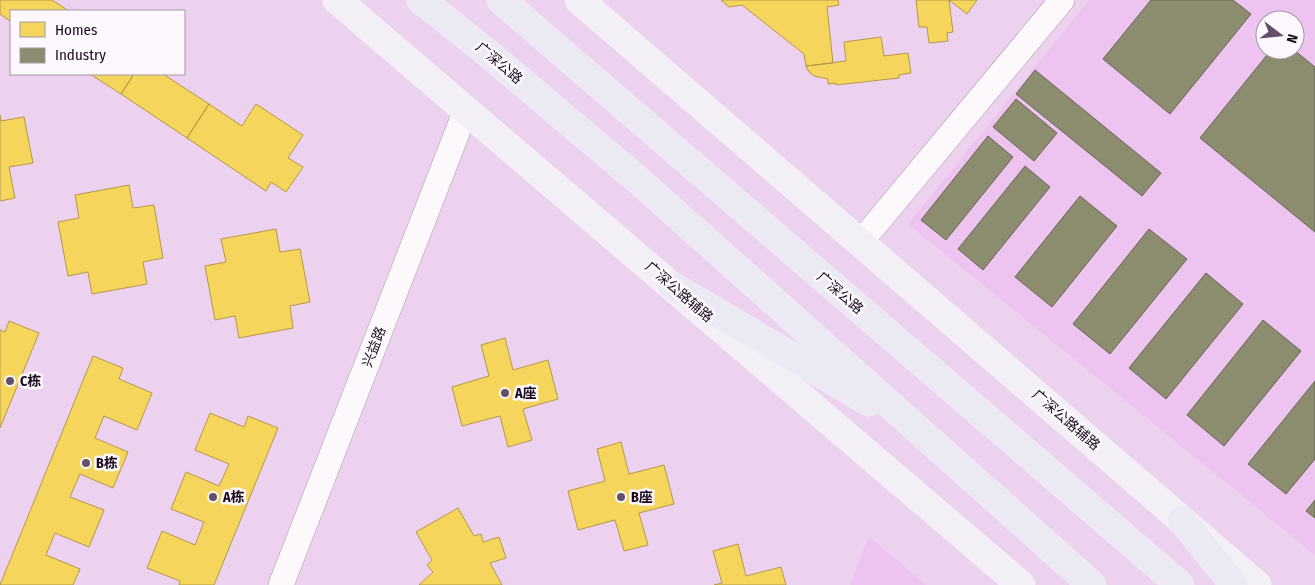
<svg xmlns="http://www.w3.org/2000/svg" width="1315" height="585" viewBox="0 0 1315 585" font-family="'Fira Sans Condensed','Noto Sans SC',sans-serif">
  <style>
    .built { fill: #edc4f0; fill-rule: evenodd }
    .homes { fill: #f6d55c; stroke: #b49849 }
    .industry { fill: #8c8c6e; stroke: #6a6555 }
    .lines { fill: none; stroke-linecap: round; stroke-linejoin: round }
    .minor-casing { stroke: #ad99af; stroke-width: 26 }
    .major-casing { stroke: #f6ebf7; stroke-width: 29 }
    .highway-casing { stroke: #f6ebf7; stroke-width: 29 }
    .minor { stroke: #fcf8fc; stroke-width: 25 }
    .major { stroke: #f2f0f6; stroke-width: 28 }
    .highway { stroke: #ebeaf4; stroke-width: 28 }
    .poi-dot { fill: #645066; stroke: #fdf8fe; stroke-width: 2 }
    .labels { text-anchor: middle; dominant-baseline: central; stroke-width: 5; stroke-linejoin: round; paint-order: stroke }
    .street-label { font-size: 14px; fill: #1a0a1c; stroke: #fdf8fe }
    .poi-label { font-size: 14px; font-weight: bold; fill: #1a0a1c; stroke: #fdf8fe; text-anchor: start }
  </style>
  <rect width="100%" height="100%" fill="#ecd2ee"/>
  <path class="built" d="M 1089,0 L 1315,0 L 1315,555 L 908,224 ZM 1265,20 L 1295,20 L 1295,50 L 1265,50 Z
    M 869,536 L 926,585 L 850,585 Z"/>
  <path class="homes" d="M 0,0 L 52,0 L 69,11 L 11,11 L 11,22 L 0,14 Z
    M 721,0 L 838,0 L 839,5 L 827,7 L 833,63 L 806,66 L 804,54 L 742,5 L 729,7 Z
    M 916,0 L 949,0 L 953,32 L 947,33 L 948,41 L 929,43 L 927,27 L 919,27 Z
    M 949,0 L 977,0 L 967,14 Z
    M 881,37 L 884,56 L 908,53 L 911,73 L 899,75 L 899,78 L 836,85 L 836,83 L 828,84 L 828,79 L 814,76 L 809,72 L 806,66 L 846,61 L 844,42 Z
    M 90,74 L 134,74 L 121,94 Z
    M 134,74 L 163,74 L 209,104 L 187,138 L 121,94 Z
    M 209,104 L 242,126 L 256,104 L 303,135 L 288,158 L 303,167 L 286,192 L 271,182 L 266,191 L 187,138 Z
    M 0,115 L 1,121 L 24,117 L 33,163 L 9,167 L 15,198 L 0,201 Z
    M 129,185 L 133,208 L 154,205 L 163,258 L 143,262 L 147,284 L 92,294 L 88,272 L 68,276 L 58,222 L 79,218 L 75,195 Z
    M 276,229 L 280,252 L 300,249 L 310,302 L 290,306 L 293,328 L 239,338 L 235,316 L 215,320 L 205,266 L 226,262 L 221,239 Z
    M 9,321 L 39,333 L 0,428 L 0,330 L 5,332 Z
    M 505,338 L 513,370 L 548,360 L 558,399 L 523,409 L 532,440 L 508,447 L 500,416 L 462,426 L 452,387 L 489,376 L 481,345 Z
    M 93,356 L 123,368 L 119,379 L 152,393 L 137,430 L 104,416 L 95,438 L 128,452 L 113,488 L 80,474 L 70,497 L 104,510 L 89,547 L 55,533 L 46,555 L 80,569 L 73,585 L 0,585 Z
    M 210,413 L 244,427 L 248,416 L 278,428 L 214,585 L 179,585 L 180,581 L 147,568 L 162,531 L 195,545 L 204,522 L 171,509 L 186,472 L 219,486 L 229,464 L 195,450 Z
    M 621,442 L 629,474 L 664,465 L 674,504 L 639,513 L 648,545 L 624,551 L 615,520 L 578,530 L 568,491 L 605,481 L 597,449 Z
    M 458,508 L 474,536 L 481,534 L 483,542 L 499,537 L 506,558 L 490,563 L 502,585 L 419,585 L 433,572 L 427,565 L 432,560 L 416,532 Z
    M 738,544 L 746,576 L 781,567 L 786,585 L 714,585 L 722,583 L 713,551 Z"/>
  <path class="industry" d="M 1151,0 L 1233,0 L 1251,14 L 1170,114 L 1103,59 Z
    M 1271,50 L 1294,50 L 1315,67 L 1315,232 L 1200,138 Z
    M 1035,70 L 1161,173 L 1142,196 L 1016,94 Z
    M 1016,99 L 1057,133 L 1034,161 L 993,127 Z
    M 988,136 L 1013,157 L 946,240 L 921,220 Z
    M 1025,166 L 1050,187 L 983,270 L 958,249 Z
    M 1080,196 L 1117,226 L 1052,307 L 1015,277 Z
    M 1149,229 L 1187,259 L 1110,354 L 1073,324 Z
    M 1206,273 L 1243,304 L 1166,399 L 1129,368 Z
    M 1263,320 L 1301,351 L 1224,446 L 1187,415 Z
    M 1315,381 L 1315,459 L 1286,494 L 1248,464 Z
    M 1315,500 L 1315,518 L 1306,511 Z"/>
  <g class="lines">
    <defs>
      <path id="minor" d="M 860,243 L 1062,0
        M 281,585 L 466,110"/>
      <path id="major" d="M 337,0 L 1021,585
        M 579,0 L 1257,585"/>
      <path id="highway" d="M 421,0 L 484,50 L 638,180 L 1092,585
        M 501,0 L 1180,585
        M 672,286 L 869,402
        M 1182,520 L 1234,585"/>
    </defs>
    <use href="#minor" class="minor-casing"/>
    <use href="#major" class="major-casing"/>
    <use href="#highway" class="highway-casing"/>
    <use href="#minor" class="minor"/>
    <use href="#major" class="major"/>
    <use href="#highway" class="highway"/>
  </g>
  <g class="poi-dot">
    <circle cx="10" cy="381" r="5"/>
    <circle cx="505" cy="393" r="5"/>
    <circle cx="86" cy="463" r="5"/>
    <circle cx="213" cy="497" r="5"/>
    <circle cx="621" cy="497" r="5"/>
  </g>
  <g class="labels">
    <g class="street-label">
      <text transform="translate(499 63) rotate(40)">广深公路</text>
      <text transform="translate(679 292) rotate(41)">广深公路辅路</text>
      <text transform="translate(840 293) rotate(41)">广深公路</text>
      <text transform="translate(374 347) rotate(-69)">兴益路</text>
      <text transform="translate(1066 420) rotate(41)">广深公路辅路</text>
    </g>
    <g class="poi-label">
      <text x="20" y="381">C栋</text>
      <text x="515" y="393">A座</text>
      <text x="96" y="463">B栋</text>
      <text x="223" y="497">A栋</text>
      <text x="631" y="497">B座</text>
    </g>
  </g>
  <rect x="10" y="10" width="175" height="65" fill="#fdf8fe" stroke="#a299a4"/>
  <rect x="20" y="22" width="25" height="15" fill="#f6d55c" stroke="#a299a4"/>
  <text x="55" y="35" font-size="15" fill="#1a0a1c">Homes</text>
  <rect x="20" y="48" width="25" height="15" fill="#8c8c6e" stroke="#a299a4"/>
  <text x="55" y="60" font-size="15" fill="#1a0a1c">Industry</text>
  <g transform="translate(1280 35) rotate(106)"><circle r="24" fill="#fdf8fe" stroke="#a299a4"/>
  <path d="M0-4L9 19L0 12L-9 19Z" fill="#645066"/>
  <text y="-8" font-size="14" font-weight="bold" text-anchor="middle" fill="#1a0a1c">N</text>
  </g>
</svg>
